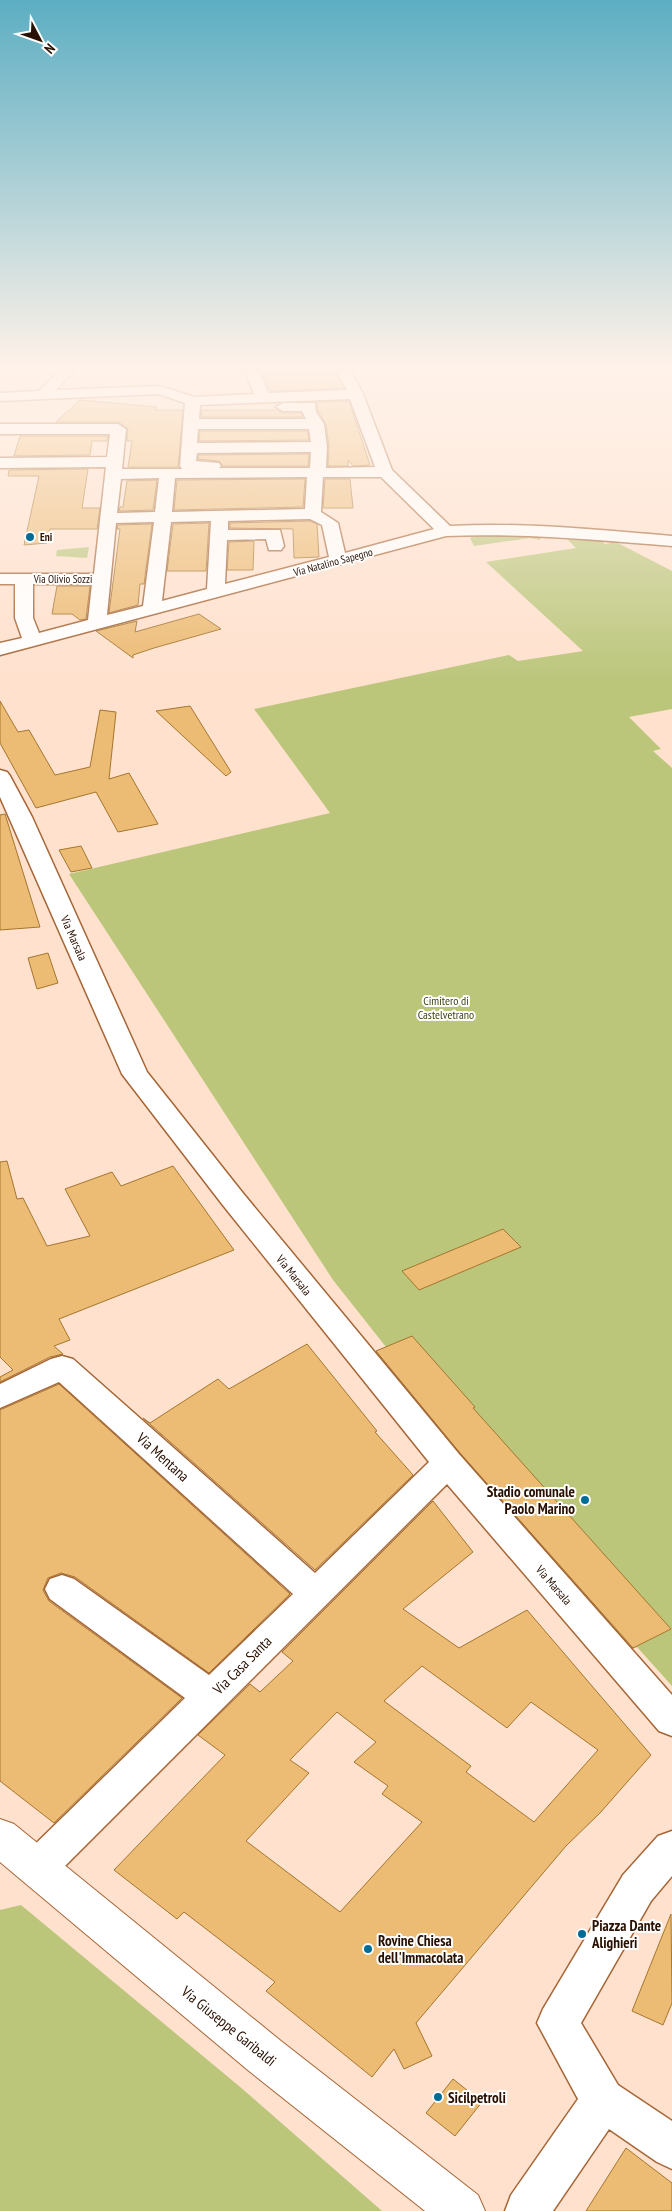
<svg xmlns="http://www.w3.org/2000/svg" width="672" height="2211" viewBox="0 0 672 2211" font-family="'PT Sans Narrow',sans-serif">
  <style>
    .green { fill: #bbc67b }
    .building { fill: #ecbb74; stroke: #a4762e; fill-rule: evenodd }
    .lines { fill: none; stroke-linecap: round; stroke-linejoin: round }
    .minor-casing { stroke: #a66535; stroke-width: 3 }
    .secondary-casing { stroke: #a66535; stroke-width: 2 }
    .minor { fill: #fff; fill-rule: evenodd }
    .secondary { fill: #fff; fill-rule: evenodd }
    .poi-dot { fill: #006d99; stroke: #fff; stroke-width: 2 }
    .labels { text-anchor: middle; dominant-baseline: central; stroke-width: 4; stroke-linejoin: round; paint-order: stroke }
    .far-poi-label { font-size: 11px; font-weight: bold; fill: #291000; stroke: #fff; text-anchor: start }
    .far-street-label { font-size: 11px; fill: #291000; stroke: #fff }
    .street-label { font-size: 12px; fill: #291000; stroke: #fff }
    .park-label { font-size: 12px; fill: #404517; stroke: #fff }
    .near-street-label { font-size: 15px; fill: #291000; stroke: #fff }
    .near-poi-label { font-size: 15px; font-weight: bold; fill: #291000; stroke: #fff; text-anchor: start }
  </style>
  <rect width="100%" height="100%" fill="#ffe1ce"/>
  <path class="green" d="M 478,535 L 542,536 L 540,540 L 530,538 L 474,546 L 470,538 Z
    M 565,537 L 601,540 L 605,544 L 616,542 L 672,571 L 672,709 L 629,717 L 661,749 L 653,751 L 672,768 L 672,1686 L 637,1647 L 628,1651 L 373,1353 L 386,1347 L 333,1280 L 69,874 L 330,813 L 254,709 L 509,655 L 518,661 L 583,651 L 486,562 L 576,548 Z
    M 89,547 L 87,558 L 56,556 L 57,550 Z
    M 21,1905 L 239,2086 L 382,2211 L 0,2211 L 0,1910 Z"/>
  <path class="building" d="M 264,371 L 335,371 L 344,388 L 270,391 L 263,375 L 266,374 Z
    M 80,400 L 157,407 L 154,410 L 183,410 L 178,467 L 128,467 L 132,441 L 127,441 L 128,429 L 119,422 L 56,422 Z
    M 349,401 L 370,465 L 353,466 L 348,460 L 348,466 L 328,466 L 329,447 L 326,424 L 318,411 L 317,402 Z
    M 202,410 L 277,410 L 283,413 L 301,413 L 303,417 L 201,417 Z
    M 200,431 L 307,431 L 309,440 L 199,441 Z
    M 20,436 L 108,436 L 107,441 L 92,441 L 90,455 L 14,456 Z
    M 309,454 L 308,466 L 223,466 L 219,461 L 198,459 L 199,455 Z
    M 88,469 L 82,508 L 100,508 L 97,529 L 50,529 L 47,543 L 24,545 L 39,476 L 8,476 L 9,470 Z
    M 305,479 L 303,507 L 174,510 L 177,480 Z
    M 325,479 L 350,479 L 353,508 L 323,508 Z
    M 157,480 L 153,510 L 119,511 L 120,507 L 123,507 L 127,481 Z
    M 310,521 L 317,524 L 319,557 L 294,558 L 293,529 L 230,528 L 230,523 Z
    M 209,523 L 206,571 L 167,571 L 173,524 Z
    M 152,524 L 144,584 L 140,584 L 138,605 L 109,613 L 120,529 L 117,529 L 118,525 Z
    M 254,541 L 253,570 L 227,570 L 229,542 Z
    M 57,586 L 90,586 L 86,619 L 80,620 L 72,614 L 52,614 Z
    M 199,614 L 221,629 L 154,648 L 133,655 L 133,658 L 96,631 L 137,621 L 135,632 Z
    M 0,701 L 18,732 L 29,730 L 55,775 L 90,767 L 100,710 L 116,712 L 109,779 L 129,773 L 158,824 L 118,832 L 96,792 L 36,808 L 0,743 Z
    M 190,706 L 231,772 L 226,776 L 156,711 Z
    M 5,814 L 30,895 L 40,927 L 0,930 L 0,815 Z
    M 81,846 L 92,868 L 71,872 L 59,850 Z
    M 48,953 L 58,983 L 37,989 L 28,958 Z
    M 7,1161 L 17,1199 L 23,1198 L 47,1246 L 90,1236 L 65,1189 L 112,1172 L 121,1186 L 173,1166 L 234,1250 L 59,1319 L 70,1340 L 54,1346 L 63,1354 L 50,1357 L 0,1382 L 0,1377 L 13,1370 L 0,1357 L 0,1162 Z
    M 503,1229 L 521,1247 L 419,1290 L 402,1271 Z
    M 412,1336 L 475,1407 L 473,1408 L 671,1629 L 633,1648 L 460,1453 L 376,1351 Z
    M 307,1344 L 377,1431 L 375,1432 L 413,1475 L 315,1570 L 143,1418 L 150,1423 L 218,1379 L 229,1389 Z
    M 59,1384 L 290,1594 L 209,1673 L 75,1577 L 61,1573 L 48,1578 L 43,1590 L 49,1601 L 182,1698 L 54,1823 L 0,1781 L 0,1410 Z
    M 433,1501 L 473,1552 L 403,1609 L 459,1648 L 527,1610 L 651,1755 L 600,1813 L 566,1846 L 416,2023 L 432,2056 L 404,2069 L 394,2049 L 372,2077 L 266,1991 L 275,1982 L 184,1912 L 177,1919 L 114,1870 L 225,1755 L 198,1735 L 250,1684 L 260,1692 L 293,1661 L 282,1652 ZM 422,1666 L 507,1728 L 531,1702 L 598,1750 L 534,1822 L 466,1772 L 471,1766 L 384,1701 ZM 337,1712 L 376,1742 L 354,1762 L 388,1786 L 382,1794 L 422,1822 L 340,1912 L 246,1841 L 309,1773 L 290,1760 Z
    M 671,1914 L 672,2003 L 663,2025 L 632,2011 Z
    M 453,2079 L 482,2102 L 455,2136 L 426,2113 Z
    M 626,2148 L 672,2183 L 672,2211 L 586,2211 Z"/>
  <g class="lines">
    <defs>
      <path id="minor" d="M 59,371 L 74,371 L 56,390 L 160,386 L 194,397 L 254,394 L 245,371 L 259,371 L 268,393 L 347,390 L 337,371 L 351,371 L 363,394 L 392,470 L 450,526 C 524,522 598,530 672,536 L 672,546 C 597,540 522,533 446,536 L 0,655 L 0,643 L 22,638 L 15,618 L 15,584 L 0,584 L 0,574 L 94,574 L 106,467 L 0,468 L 0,458 L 107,457 L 110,434 L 0,434 L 0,424 L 118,424 L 126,429 L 122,469 L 182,469 L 180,466 L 185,403 L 159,394 L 0,401 L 0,393 L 39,391 ZM 350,399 L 375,467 L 326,468 L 327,447 L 324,424 L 316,412 L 315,403 L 283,403 L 276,407 L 283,411 L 302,411 L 306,419 L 199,419 L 200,405 ZM 198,429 L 309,429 L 311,442 L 197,443 ZM 311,452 L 310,468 L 219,468 L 221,466 L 219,463 L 196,461 L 197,453 ZM 307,477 L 305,509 L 172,512 L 175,478 ZM 323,477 L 381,477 L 434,529 L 345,553 L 338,523 L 321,512 ZM 159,478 L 155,512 L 117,513 L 121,479 ZM 310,519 L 322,525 L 329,557 L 225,584 L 227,540 L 266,539 L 269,550 L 281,550 L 284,546 L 280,530 L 228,530 L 228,521 ZM 211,521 L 207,589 L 162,601 L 171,522 ZM 154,522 L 143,606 L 107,615 L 116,523 ZM 33,584 L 92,584 L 88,620 L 39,633 L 33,618 Z
        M 0,770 L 7,772 L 10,776 L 32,817 L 147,1072 L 242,1192 L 459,1454 L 672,1695 L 672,1736 L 659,1731 L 447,1484 L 51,1880 L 37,1886 L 23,1880 L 18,1868 L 23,1856 L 185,1698 L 50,1599 L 45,1589 L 50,1579 L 62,1575 L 74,1579 L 209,1675 L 293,1594 L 59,1382 L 0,1408 L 0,1384 L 51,1359 L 62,1356 L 73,1359 L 315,1573 L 429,1462 L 222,1204 L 122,1074 L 0,797 Z
        M 672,1831 L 672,1876 L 651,1901 L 581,2023 L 618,2085 L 672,2121 L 672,2169 L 657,2162 L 609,2129 L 553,2211 L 505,2211 L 511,2195 L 578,2099 L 537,2023 L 543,2009 L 623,1875 L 658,1836 Z"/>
      <path id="secondary" d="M 0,1819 L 14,1824 L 281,2041 L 478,2195 L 485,2211 L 425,2211 L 249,2071 L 0,1862 Z"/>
    </defs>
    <use href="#minor" class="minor-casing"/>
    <use href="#secondary" class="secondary-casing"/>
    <use href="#minor" class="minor"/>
    <use href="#secondary" class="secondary"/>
  </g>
  <linearGradient id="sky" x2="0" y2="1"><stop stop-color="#5caec3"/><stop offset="0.54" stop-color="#fff2e9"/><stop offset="1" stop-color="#fff2e9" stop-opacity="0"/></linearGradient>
  <rect width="672" height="681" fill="url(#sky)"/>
  <g class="poi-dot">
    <circle cx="30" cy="537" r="5"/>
    <circle cx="585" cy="1500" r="5"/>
    <circle cx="582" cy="1934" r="5"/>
    <circle cx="368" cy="1949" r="5"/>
    <circle cx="438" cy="2097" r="5"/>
  </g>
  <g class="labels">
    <g class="far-poi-label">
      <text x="40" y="537">Eni</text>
    </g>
    <g class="far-street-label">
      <text transform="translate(333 562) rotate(-15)">Via Natalino Sapegno</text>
      <text x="63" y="579">Via Olivio Sozzi</text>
    </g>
    <g class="street-label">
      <text transform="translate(74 938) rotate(66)">Via Marsala</text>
      <text transform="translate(294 1275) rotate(51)">Via Marsala</text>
      <text transform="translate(554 1585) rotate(49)">Via Marsala</text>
    </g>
    <g class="park-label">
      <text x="446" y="1000">Cimitero di<tspan x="446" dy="14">Castelvetrano</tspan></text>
    </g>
    <g class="near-street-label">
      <text transform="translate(163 1457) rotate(42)">Via Mentana</text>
      <text transform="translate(242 1665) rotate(-45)">Via Casa Santa</text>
      <text transform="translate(229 2026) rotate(39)">Via Giuseppe Garibaldi</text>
    </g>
    <g class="near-poi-label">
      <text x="575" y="1491" text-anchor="end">Stadio comunale<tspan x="575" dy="17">Paolo Marino</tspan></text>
      <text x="592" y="1925">Piazza Dante<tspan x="592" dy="17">Alighieri</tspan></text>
      <text x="378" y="1940">Rovine Chiesa<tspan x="378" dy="17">dell'Immacolata</tspan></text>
      <text x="448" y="2097">Sicilpetroli</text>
    </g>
  </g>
  <g transform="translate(40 40) rotate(131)" stroke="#ffffff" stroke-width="4" paint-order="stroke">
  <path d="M0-4L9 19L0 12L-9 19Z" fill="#291000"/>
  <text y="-8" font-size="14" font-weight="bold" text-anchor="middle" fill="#291000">N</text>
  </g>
</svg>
